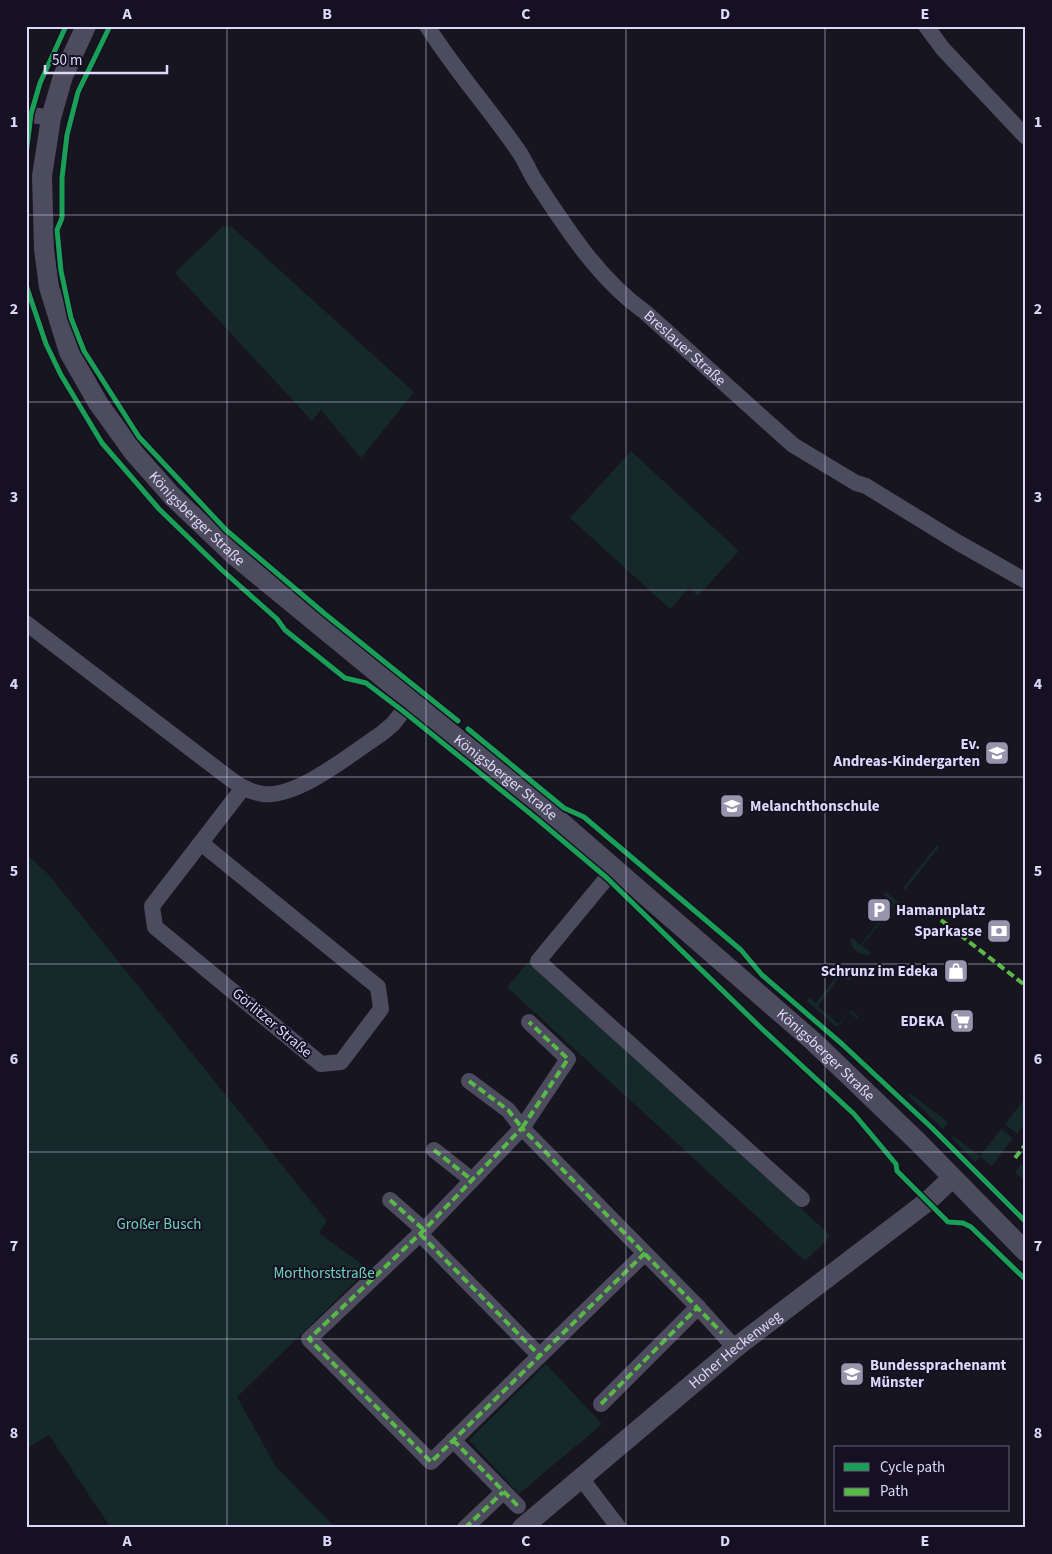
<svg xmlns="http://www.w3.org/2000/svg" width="1052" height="1554" viewBox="0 0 1052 1554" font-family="'Source Sans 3',sans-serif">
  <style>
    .green { fill: #15292a }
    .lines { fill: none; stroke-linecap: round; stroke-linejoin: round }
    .minor { stroke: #4d4b5e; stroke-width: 16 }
    .tertiary { stroke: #4d4b5e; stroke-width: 20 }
    .quiet { stroke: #58b947; stroke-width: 4; stroke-dasharray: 8 4; stroke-linecap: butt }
    .cycleway-casing { stroke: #151123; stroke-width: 8 }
    .cycleway { stroke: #1a9f57; stroke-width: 5 }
    .grid { fill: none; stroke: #ddd8fa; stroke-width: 1; stroke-opacity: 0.55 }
    .labels { text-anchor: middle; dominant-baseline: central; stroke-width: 4; stroke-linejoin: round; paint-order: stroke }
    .street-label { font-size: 15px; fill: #ddd8fa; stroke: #151123 }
    .poi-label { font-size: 15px; font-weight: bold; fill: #ddd8fa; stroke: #151123; text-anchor: end }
    .park-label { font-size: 15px; fill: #6cd2bb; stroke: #151123 }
    .neatline { fill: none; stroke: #ddd8fa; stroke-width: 2 }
    .grid-label { font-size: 16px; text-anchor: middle; font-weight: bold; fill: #ddd8fa }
  </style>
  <rect width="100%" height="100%" fill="#17151f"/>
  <path class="green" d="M 231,226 L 414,392 L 361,458 L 321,410 L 312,421 L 175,273 L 222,227 Z
    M 631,451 L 739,551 L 698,596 L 689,588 L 670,609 L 570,518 Z
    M 937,845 L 939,847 L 905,890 L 903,888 Z
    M 26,854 L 48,874 L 327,1221 L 319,1233 L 368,1269 L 237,1397 L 276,1467 L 336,1528 L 111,1528 L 49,1435 L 26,1449 Z
    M 886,892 L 906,908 L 904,911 L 895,904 L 862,946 L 871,953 L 869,955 C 859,955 852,950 850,940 L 852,938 L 861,945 L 893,903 L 884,895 Z
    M 530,960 L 831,1236 L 805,1261 L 507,987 Z
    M 832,963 L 851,979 L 849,981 L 841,975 L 818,1006 L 838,1024 L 851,1010 L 859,1017 L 857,1019 L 850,1012 L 837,1027 L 807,1001 L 809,998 L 816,1003 L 839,973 L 831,965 Z
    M 909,1093 L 948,1122 L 943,1129 L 908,1095 Z
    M 1026,1097 L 1026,1122 L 1017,1134 L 1005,1124 Z
    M 1001,1129 L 1013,1138 L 992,1166 L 980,1157 L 975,1162 L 952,1138 L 953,1136 L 980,1156 Z
    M 1021,1164 L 1026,1168 L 1026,1182 L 1015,1173 Z
    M 546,1364 L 602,1424 L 519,1494 L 469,1440 Z"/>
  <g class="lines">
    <g class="minor">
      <path id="s1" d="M 427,26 C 454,69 488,107 517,149 C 524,158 528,169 534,179 C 565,226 598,279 645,312 L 793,445 L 856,483 L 866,486 L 957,542 L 1026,581"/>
      <path d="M 926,26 L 943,49 L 1026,137"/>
      <path d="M 26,114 L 51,118"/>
      <path d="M 26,623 L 225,775 C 237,784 248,792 263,794 C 298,798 352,753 381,734 L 393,724 L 411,701"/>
      <path d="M 201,843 L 378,987 L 381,1009 L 341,1062 L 321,1064 L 155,927 L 152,906 L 243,788"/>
      <path d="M 615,868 L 538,961 L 802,1199"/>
      <path d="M 469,1081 L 508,1110 L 522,1128 L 568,1059 L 529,1022"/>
      <path d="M 434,1150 L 472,1180"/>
      <path d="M 390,1200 L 424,1230"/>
      <path d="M 420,1234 L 539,1355"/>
      <path d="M 645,1253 L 431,1462 L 309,1339 L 424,1230 L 522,1128 L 698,1307 L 735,1348"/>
      <path d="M 601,1404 L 698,1307"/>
      <path d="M 453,1440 L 518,1506"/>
      <path d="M 581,1478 L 619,1528"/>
      <path d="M 465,1528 L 503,1492"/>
    </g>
    <g class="tertiary">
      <path id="s2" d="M 86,26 L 63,76 L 51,118 L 42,176 L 44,249 L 49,287 L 69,352 L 98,403 L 134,453 L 172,496 L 235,556 L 459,740 L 538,802 L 814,1042 L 918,1142 L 1026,1252"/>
      <path id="s3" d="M 522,1528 L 735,1348 L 928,1201 L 952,1178"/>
    </g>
    <path class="quiet" d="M 941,920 L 1026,986
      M 469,1081 L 508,1110 L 522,1128 L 568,1059 L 529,1022
      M 434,1150 L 472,1180
      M 1015,1158 L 1026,1144
      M 390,1200 L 424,1230
      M 420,1234 L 539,1355
      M 645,1253 L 431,1462 L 309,1339 L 424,1230 L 522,1128 L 722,1333
      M 601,1404 L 698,1307
      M 453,1440 L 518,1506
      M 465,1528 L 503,1492"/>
    <defs>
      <path id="cycleway" d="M 110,26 L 78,92 L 67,135 L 62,178 L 62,218 L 57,230 L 61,271 L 71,318 L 84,351 L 139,437 L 226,530 L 325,614 L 458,721
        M 26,155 L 31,114 L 40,83 L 66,26
        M 26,285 L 46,344 L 61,375 L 102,443 L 159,509 L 222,570 L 277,619 L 285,630 L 345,678 L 366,683 L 403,711 L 537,819 L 607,878 L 760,1027 L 854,1114 L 896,1164 L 897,1171 L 948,1222 L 963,1223 L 971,1227 L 1026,1280
        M 468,729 L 564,808 L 584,817 L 741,950 L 762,975 L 842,1044 L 932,1128 L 1026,1222"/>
    </defs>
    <use href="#cycleway" class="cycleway-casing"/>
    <use href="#cycleway" class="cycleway"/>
  </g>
  <path class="grid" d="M 227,26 L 227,1528M 426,26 L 426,1528M 626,26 L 626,1528M 825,26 L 825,1528M 26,215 L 1026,215M 26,402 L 1026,402M 26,590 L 1026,590M 26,777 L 1026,777M 26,964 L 1026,964M 26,1152 L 1026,1152M 26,1339 L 1026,1339"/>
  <defs>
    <symbol id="school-square" viewBox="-11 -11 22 22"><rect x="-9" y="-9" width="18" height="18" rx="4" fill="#9894ad" stroke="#151123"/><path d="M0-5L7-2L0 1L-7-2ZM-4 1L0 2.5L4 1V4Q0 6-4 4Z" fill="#fff"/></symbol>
    <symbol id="parking-square" viewBox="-11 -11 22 22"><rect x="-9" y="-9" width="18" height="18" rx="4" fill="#9894ad" stroke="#151123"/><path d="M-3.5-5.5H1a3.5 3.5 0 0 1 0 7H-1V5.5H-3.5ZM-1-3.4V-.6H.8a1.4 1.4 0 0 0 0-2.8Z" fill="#fff"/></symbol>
    <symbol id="bank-square" viewBox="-11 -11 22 22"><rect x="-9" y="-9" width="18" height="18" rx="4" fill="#9894ad" stroke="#151123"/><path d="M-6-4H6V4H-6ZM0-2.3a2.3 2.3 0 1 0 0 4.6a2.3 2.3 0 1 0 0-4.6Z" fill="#fff"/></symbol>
    <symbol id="shop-square" viewBox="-11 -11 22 22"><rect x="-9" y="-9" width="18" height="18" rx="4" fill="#9894ad" stroke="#151123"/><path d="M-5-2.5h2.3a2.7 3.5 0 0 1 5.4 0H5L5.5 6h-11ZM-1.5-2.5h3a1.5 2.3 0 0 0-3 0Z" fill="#fff"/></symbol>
    <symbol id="supermarket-square" viewBox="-11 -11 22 22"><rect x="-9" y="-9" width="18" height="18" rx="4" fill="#9894ad" stroke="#151123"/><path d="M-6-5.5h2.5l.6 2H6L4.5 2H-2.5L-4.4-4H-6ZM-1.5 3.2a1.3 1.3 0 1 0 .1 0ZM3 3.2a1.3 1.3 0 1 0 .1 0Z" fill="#fff"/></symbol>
    <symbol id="university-square" viewBox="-11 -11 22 22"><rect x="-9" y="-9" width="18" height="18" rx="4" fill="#9894ad" stroke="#151123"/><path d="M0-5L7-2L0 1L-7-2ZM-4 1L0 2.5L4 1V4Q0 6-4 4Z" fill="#fff"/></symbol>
  </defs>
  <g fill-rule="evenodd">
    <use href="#school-square" x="983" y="739" width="28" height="28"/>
    <use href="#school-square" x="718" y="792" width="28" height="28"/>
    <use href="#parking-square" x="865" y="896" width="28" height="28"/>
    <use href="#bank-square" x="985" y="917" width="28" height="28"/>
    <use href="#shop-square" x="942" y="957" width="28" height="28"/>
    <use href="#supermarket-square" x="948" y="1007" width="28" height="28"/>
    <use href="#university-square" x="838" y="1360" width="28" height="28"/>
  </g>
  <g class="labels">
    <g class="street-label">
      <text stroke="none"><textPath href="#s1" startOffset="415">Breslauer Straße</textPath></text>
      <text stroke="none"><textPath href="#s2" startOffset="548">Königsberger Straße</textPath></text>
      <text stroke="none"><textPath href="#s2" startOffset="951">Königsberger Straße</textPath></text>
      <text transform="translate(272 1023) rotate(40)">Görlitzer Straße</text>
      <text stroke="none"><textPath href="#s2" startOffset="1375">Königsberger Straße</textPath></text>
      <text stroke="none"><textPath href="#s3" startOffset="278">Hoher Heckenweg</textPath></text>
    </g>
    <g class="poi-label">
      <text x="980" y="744">Ev.<tspan x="980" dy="17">Andreas-Kindergarten</tspan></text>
      <text x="750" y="806" text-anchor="start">Melanchthonschule</text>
      <text x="896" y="910" text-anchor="start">Hamannplatz</text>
      <text x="982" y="931">Sparkasse</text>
      <text x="938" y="971">Schrunz im Edeka</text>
      <text x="944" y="1021">EDEKA</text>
      <text x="870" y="1365" text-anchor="start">Bundessprachenamt<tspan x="870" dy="17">Münster</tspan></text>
    </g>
    <g class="park-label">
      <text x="159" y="1224">Großer Busch</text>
      <text x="324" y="1273">Morthorststraße</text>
    </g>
  </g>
  <rect width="1052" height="1554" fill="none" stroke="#151123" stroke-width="55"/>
  <rect x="834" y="1446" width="175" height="65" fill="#151123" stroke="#656179"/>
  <rect x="844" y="1463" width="25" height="8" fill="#1a9f57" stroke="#656179"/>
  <text x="880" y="1472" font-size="15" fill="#ddd8fa">Cycle path</text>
  <rect x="844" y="1488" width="25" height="8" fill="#58b947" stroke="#656179"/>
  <text x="880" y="1496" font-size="15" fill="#ddd8fa">Path</text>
  <path d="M45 65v8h122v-8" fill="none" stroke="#ddd8fa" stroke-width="2.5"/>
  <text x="52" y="65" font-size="15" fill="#ddd8fa" stroke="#151123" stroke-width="4" paint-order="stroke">50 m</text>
  <rect x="28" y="28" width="996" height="1498" class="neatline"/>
  <g class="grid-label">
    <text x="127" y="19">A</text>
    <text x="327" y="19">B</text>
    <text x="526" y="19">C</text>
    <text x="725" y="19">D</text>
    <text x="925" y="19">E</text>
    <text x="14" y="127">1</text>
    <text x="1038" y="127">1</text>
    <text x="14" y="314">2</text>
    <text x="1038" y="314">2</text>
    <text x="14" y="502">3</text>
    <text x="1038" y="502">3</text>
    <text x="14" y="689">4</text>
    <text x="1038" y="689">4</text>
    <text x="14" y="876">5</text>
    <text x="1038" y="876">5</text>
    <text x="14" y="1064">6</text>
    <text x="1038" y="1064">6</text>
    <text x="14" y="1251">7</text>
    <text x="1038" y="1251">7</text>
    <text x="14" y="1438">8</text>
    <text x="1038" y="1438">8</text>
    <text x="127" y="1546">A</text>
    <text x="327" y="1546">B</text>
    <text x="526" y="1546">C</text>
    <text x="725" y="1546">D</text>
    <text x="925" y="1546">E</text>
  </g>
</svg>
